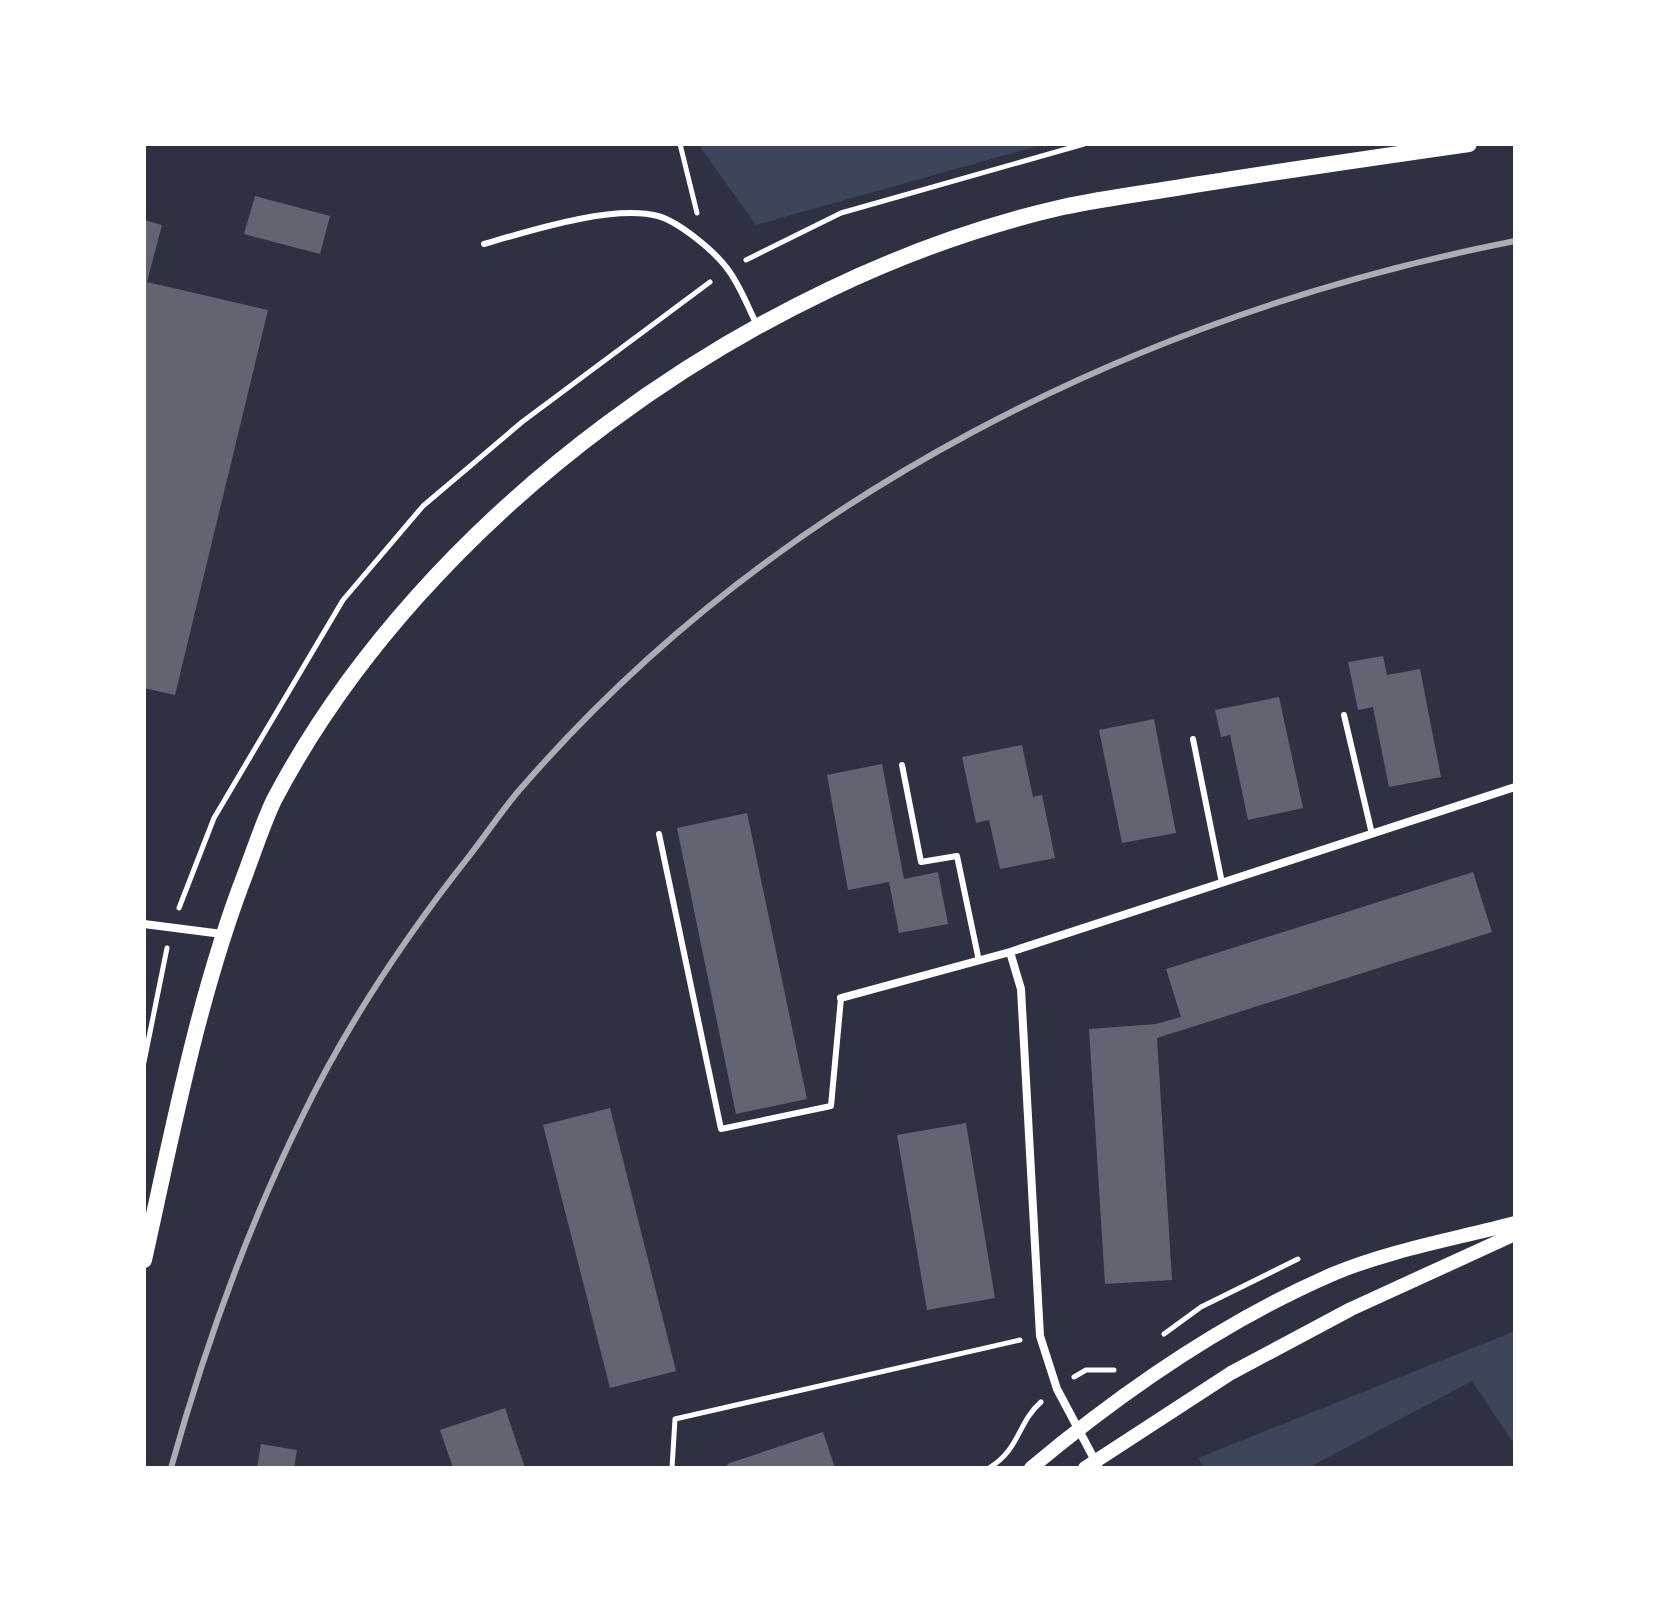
<svg xmlns="http://www.w3.org/2000/svg" width="1659" height="1612" viewBox="0 0 1659 1612" font-family="'Noto Serif',serif">
  <style>
    .green { fill: #3c4559 }
    .building { fill: #626471 }
    .lines { fill: none; stroke-linecap: round; stroke-linejoin: round }
    .path { stroke: #fff; stroke-width: 5 }
    .service { stroke: #fff; stroke-width: 6 }
    .minor { stroke: #fff; stroke-width: 8 }
    .tertiary { stroke: #fff; stroke-width: 14 }
    .secondary { stroke: #fff; stroke-width: 16 }
    .rail { stroke: #abadb3; stroke-width: 6 }
  </style>
  <rect width="100%" height="100%" fill="#2d3142"/>
  <path class="green" d="M 698,144 L 1045,144 L 756,225 Z
    M 1515,1331 L 1515,1445 L 1472,1381 L 1308,1468 L 1204,1468 L 1198,1458 Z"/>
  <path class="building" d="M 255,196 L 330,216 L 320,254 L 244,234 Z
    M 144,220 L 162,225 L 147,282 L 268,310 L 175,695 L 144,688 Z
    M 1383,656 L 1387,675 L 1420,669 L 1441,777 L 1389,787 L 1373,707 L 1358,710 L 1348,662 Z
    M 1279,697 L 1303,808 L 1248,820 L 1230,735 L 1221,737 L 1215,710 Z
    M 1154,719 L 1176,833 L 1122,843 L 1099,730 Z
    M 1022,745 L 1033,797 L 1042,795 L 1055,858 L 1000,869 L 989,820 L 976,823 L 962,757 Z
    M 882,764 L 904,879 L 938,872 L 948,924 L 899,933 L 889,882 L 848,890 L 827,775 Z
    M 747,813 L 807,1099 L 736,1114 L 677,828 Z
    M 1473,872 L 1492,932 L 1157,1038 L 1172,1280 L 1105,1284 L 1089,1029 L 1156,1024 L 1181,1017 L 1166,969 Z
    M 610,1108 L 676,1371 L 610,1388 L 543,1125 Z
    M 966,1123 L 995,1298 L 927,1310 L 897,1135 Z
    M 505,1408 L 525,1468 L 453,1468 L 440,1430 Z
    M 823,1432 L 835,1468 L 729,1468 L 727,1464 Z
    M 261,1444 L 297,1450 L 294,1468 L 257,1468 Z"/>
  <g class="lines">
    <path class="path" d="M 680,144 L 697,213
      M 746,260 L 841,213 L 1084,144
      M 179,908 L 214,818 L 343,600 L 423,506 L 522,422 L 710,282
      M 144,1062 L 167,948
      M 1164,1334 L 1201,1307 L 1298,1259
      M 1074,1377 L 1086,1370 L 1114,1370
      M 672,1468 L 675,1419 L 1020,1340
      M 989,1468 C 1021,1448 1017,1423 1041,1402"/>
    <path class="service" d="M 484,244 C 529,231 613,204 658,216 C 679,222 713,250 726,267 C 740,284 748,308 758,327
      M 1344,715 L 1372,834
      M 1193,739 L 1222,883
      M 902,765 L 921,862 L 957,856 L 979,961
      M 659,834 L 721,1129 L 831,1106 L 841,998"/>
    <path class="minor" d="M 144,924 L 222,934
      M 1010,952 L 1021,989 L 1040,1336 L 1057,1389 L 1099,1468
      M 841,998 L 1010,952 L 1515,787"/>
    <path class="tertiary" d="M 1031,1468 C 1123,1391 1222,1322 1333,1274 C 1390,1250 1455,1239 1515,1223
      M 1085,1468 L 1231,1373 L 1351,1309 L 1515,1234"/>
    <path class="secondary" d="M 144,1260 C 173,1130 198,996 246,872 C 255,848 263,823 274,800 C 423,516 751,278 1063,207 C 1100,199 1138,194 1176,188 C 1273,172 1371,158 1469,144"/>
    <path class="rail" d="M 171,1468 C 205,1346 247,1228 303,1115 C 348,1022 406,936 470,855 C 488,832 504,807 523,786 C 777,494 1139,315 1515,241"/>
  </g>
  <rect width="1659" height="1612" fill="none" stroke="#ffffff" stroke-width="292"/>
</svg>
